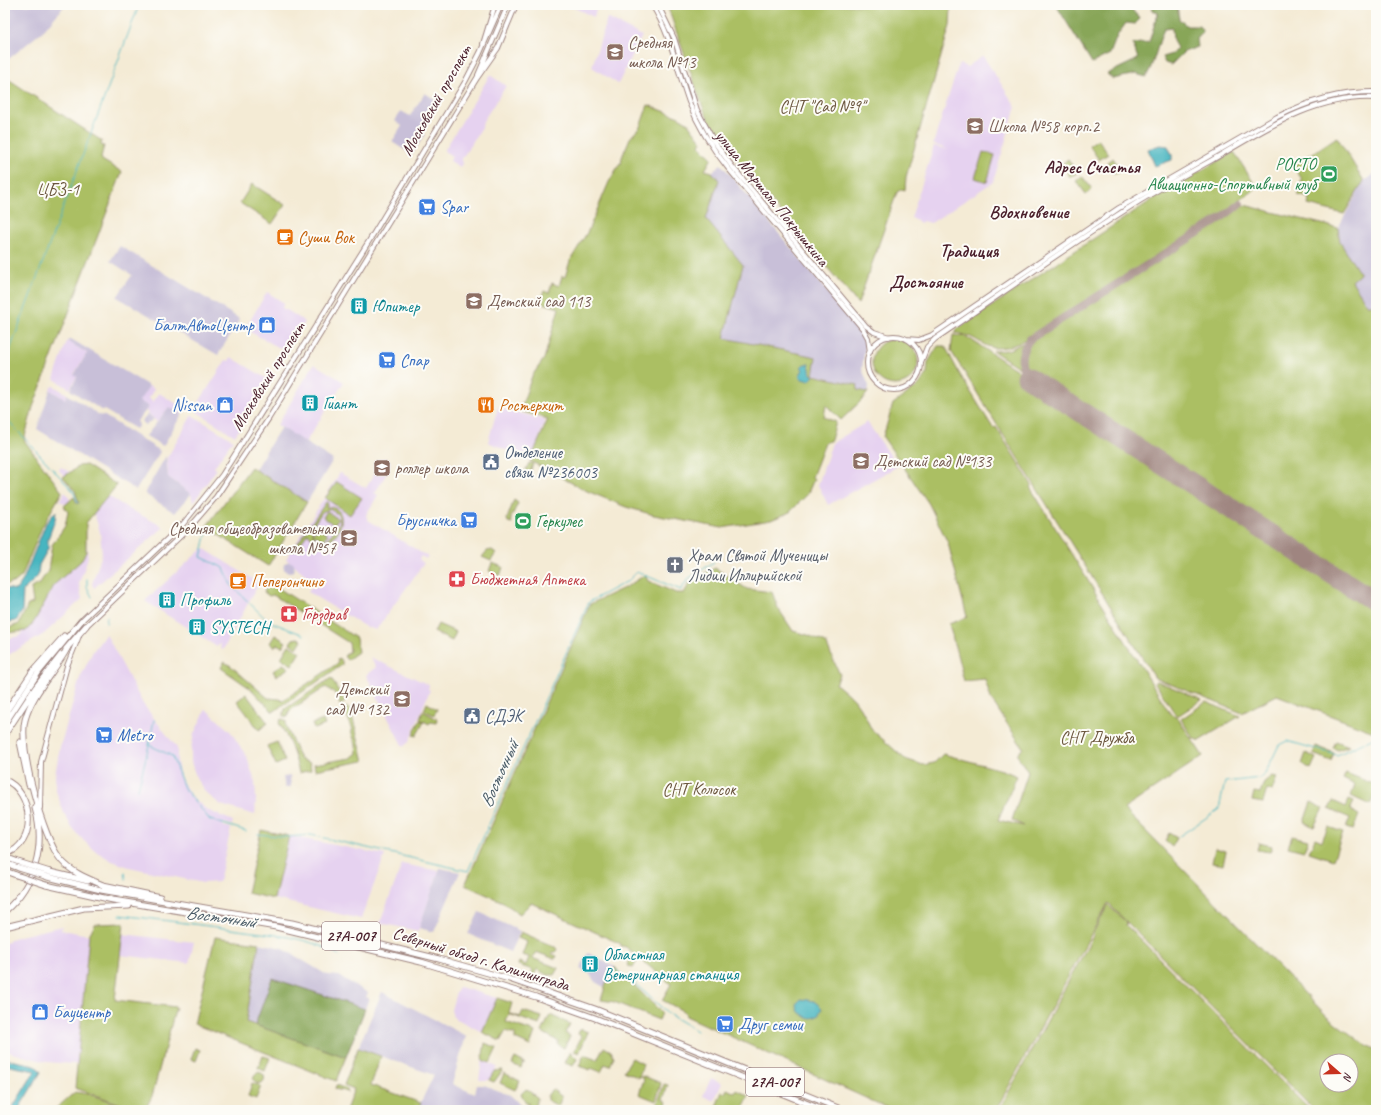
<svg xmlns="http://www.w3.org/2000/svg" width="1381" height="1115" viewBox="0 0 1381 1115" font-family="Caveat,sans-serif">
  <style>
    .built { fill: #e6d2f0 }
    .industrial { fill: #c8bfd8 }
    .green { fill: #abbf63; stroke: #7a6f47; fill-rule: evenodd }
    .forest { fill: #88a659; stroke: #696242 }
    .water { fill: #47b5c0; stroke: #486a76 }
    .lines { fill: none; stroke-linecap: round; stroke-linejoin: round }
    .stream { stroke: #47b5c0; stroke-width: 1 }
    .taxiway { stroke: #9f8580; stroke-width: 8 }
    .runway { stroke: #9f8580; stroke-width: 21 }
    .primary-casing { stroke: #9f8580; stroke-width: 6 }
    .highway-casing { stroke: #9f8580; stroke-width: 7 }
    .primary { stroke: #fff; stroke-width: 4 }
    .highway { stroke: #fff; stroke-width: 5 }
    .highway-bridge-casing { stroke: #9f8580; stroke-width: 7; stroke-linecap: butt }
    .highway-bridge { stroke: #fff; stroke-width: 5 }
    .labels { text-anchor: middle; dominant-baseline: central; stroke-width: 4; stroke-linejoin: round; paint-order: stroke }
    .shield { fill: #fdfcf7; stroke: #806168; stroke-width: 1 }
    .shield-label { font-size: 16px; font-weight: bold; fill: #4a1f2b }
    .education-label { font-size: 17px; fill: #785e54; stroke: #fdfcf7; text-anchor: start }
    .street-label { font-size: 17px; fill: #4a1f2b; stroke: #fdfcf7 }
    .park-label { font-size: 17px; fill: #6c573f; stroke: #fdfcf7 }
    .leisure-label { font-size: 17px; fill: #27864d; stroke: #fdfcf7; text-anchor: end }
    .shop-label { font-size: 17px; fill: #366cbe; stroke: #fdfcf7; text-anchor: start }
    .food-label { font-size: 17px; fill: #c56008; stroke: #fdfcf7; text-anchor: start }
    .culture-label { font-size: 17px; fill: #0d838f; stroke: #fdfcf7; text-anchor: start }
    .service-label { font-size: 17px; fill: #4e5e75; stroke: #fdfcf7; text-anchor: start }
    .worship-label { font-size: 17px; fill: #5b616d; stroke: #fdfcf7; text-anchor: start }
    .health-label { font-size: 17px; fill: #be3a42; stroke: #fdfcf7; text-anchor: start }
    .neighbourhood-label { font-size: 18px; font-weight: bold; fill: #4a1f2b; stroke: #fdfcf7 }
    .water-label { font-size: 18px; font-style: italic; fill: #495b67; stroke: #fdfcf7 }
  </style>
  <rect width="100%" height="100%" fill="#fdfcf7"/>
  <filter id="ink" filterUnits="userSpaceOnUse"><feTurbulence type="fractalNoise" baseFrequency=".025" numOctaves="2"/><feDisplacementMap in="SourceGraphic" scale="8" xChannelSelector="R" yChannelSelector="G"/><feConvolveMatrix kernelMatrix="1 2 1 2 8 2 1 2 1" color-interpolation-filters="sRGB"/></filter>
  <filter id="wash" filterUnits="userSpaceOnUse"><feTurbulence type="fractalNoise" baseFrequency=".012" numOctaves="4" result="noise"/><feDisplacementMap in="SourceGraphic" scale="16" xChannelSelector="R" yChannelSelector="G"/><feGaussianBlur stdDeviation="0.9" result="paint"/><feColorMatrix in="noise" values="0 0 0 0 0 0 0 0 0 0 0 0 0 0 0 0 0 1.4 0 .05"/><feComposite in="paint" operator="in"/></filter>
  <g filter="url(#wash)">
    <rect width="100%" height="100%" fill="#f4ebd5"/>
    <path class="built" d="M 568,5 L 597,5 L 594,17 Z
      M 607,18 L 642,36 L 618,84 L 592,67 Z
      M 983,56 L 1016,107 L 993,182 L 931,223 L 923,221 L 920,223 L 917,220 L 911,218 L 934,146 L 949,150 L 933,144 L 959,64 L 967,67 Z
      M 490,75 L 506,86 L 483,121 L 482,127 L 461,160 L 463,162 L 460,167 L 450,161 L 452,156 L 444,151 Z
      M 267,292 L 284,303 L 282,307 L 284,310 L 287,310 L 305,322 L 287,352 L 245,329 Z
      M 67,341 L 87,353 L 74,374 L 77,376 L 70,389 L 54,379 Z
      M 231,357 L 269,380 L 235,436 L 194,410 L 226,360 L 229,361 Z
      M 314,364 L 344,382 L 305,443 L 277,425 Z
      M 54,386 L 67,394 L 65,399 L 50,390 L 51,387 Z
      M 149,386 L 154,389 L 149,398 L 153,402 L 159,393 L 185,409 L 182,414 L 169,407 L 157,422 L 146,411 L 149,407 L 138,401 Z
      M 498,407 L 545,420 L 532,461 L 488,442 Z
      M 192,415 L 233,440 L 214,467 L 216,470 L 193,503 L 191,494 L 168,477 L 167,458 Z
      M 867,422 L 898,466 L 828,505 L 818,485 L 832,443 Z
      M 384,458 L 391,462 L 387,469 L 387,473 L 375,493 L 369,490 L 378,495 L 366,515 L 368,520 L 428,557 L 426,559 L 421,556 L 419,560 L 424,563 L 376,630 L 364,626 L 308,592 L 312,586 L 305,581 L 307,579 L 305,574 L 286,559 L 340,473 L 366,488 Z
      M 61,467 L 129,509 L 164,527 L 94,588 L 92,584 L 102,554 L 100,532 L 95,516 L 77,489 L 59,470 Z
      M 65,492 L 84,521 L 88,557 L 79,584 L 82,599 L 44,634 L 5,657 L 5,639 L 20,636 L 32,620 L 71,509 L 65,503 L 59,501 Z
      M 203,548 L 259,583 L 223,650 L 220,648 L 221,645 L 219,644 L 217,647 L 145,601 Z
      M 106,634 L 143,704 L 177,748 L 177,762 L 180,777 L 190,795 L 207,810 L 233,821 L 232,825 L 224,823 L 223,826 L 231,828 L 219,882 L 203,883 L 129,867 L 112,861 L 97,852 L 84,841 L 72,828 L 64,813 L 56,791 L 55,775 L 60,747 L 80,678 L 93,651 Z
      M 370,657 L 429,685 L 428,689 L 430,690 L 423,707 L 409,742 L 403,747 L 366,675 L 376,667 Z
      M 206,709 L 231,732 L 247,757 L 255,782 L 256,799 L 255,815 L 221,805 L 207,794 L 197,780 L 191,762 L 191,748 L 194,734 Z
      M 289,836 L 385,855 L 361,919 L 274,899 Z
      M 402,864 L 439,871 L 418,931 L 380,923 Z
      M 62,926 L 61,930 L 89,935 L 77,1064 L 75,1064 L 47,1062 L 5,1051 L 5,943 L 16,937 Z
      M 122,934 L 194,942 L 189,963 L 120,955 Z
      M 460,987 L 497,998 L 482,1032 L 453,1017 L 451,1010 L 456,992 Z
      M 482,1060 L 497,1067 L 489,1080 L 479,1080 Z
      M 711,1078 L 722,1083 L 714,1101 L 703,1096 Z"/>
    <path class="industrial" d="M 5,5 L 65,5 L 44,30 L 5,62 Z
      M 425,93 L 439,102 L 420,131 L 425,134 L 412,155 L 392,142 L 402,126 L 395,121 L 401,111 L 410,116 Z
      M 721,164 L 861,332 L 864,338 L 865,347 L 862,369 L 869,386 L 868,392 L 857,390 L 858,385 L 812,374 L 816,357 L 724,338 L 743,265 L 706,219 L 719,180 L 712,172 Z
      M 1376,173 L 1376,303 L 1368,306 L 1352,281 L 1360,274 L 1340,242 L 1338,228 L 1364,181 Z
      M 120,246 L 240,319 L 218,355 L 117,297 L 132,275 L 110,261 Z
      M 71,339 L 149,386 L 139,401 L 149,407 L 137,421 L 139,425 L 136,429 L 104,410 L 103,411 L 70,390 L 77,377 L 74,375 L 87,353 L 67,341 Z
      M 50,390 L 65,399 L 67,394 L 101,416 L 103,415 L 159,450 L 160,452 L 136,490 L 37,429 Z
      M 169,407 L 182,414 L 163,446 L 146,436 Z
      M 148,414 L 154,419 L 146,425 L 141,421 Z
      M 281,427 L 333,460 L 307,502 L 255,469 Z
      M 166,456 L 168,477 L 191,494 L 175,513 L 145,494 L 145,492 Z
      M283.5 567a5.5 5.5 0 1 1 11 0a5.5 5.5 0 1 1-11 0Z
      M 290,776 L 291,787 L 285,788 L 283,777 Z
      M 440,868 L 460,872 L 434,932 L 419,928 Z
      M 479,912 L 520,931 L 510,952 L 468,934 Z
      M 259,943 L 282,948 L 327,975 L 339,976 L 368,993 L 366,997 L 369,998 L 365,1009 L 272,979 L 255,1025 L 245,1022 Z
      M 588,953 L 615,967 L 604,987 L 595,982 L 589,973 L 580,969 Z
      M 382,992 L 466,1036 L 452,1084 L 475,1094 L 477,1085 L 484,1085 L 510,1095 L 527,1110 L 417,1110 L 434,1075 L 358,1048 Z"/>
    <path class="green" d="M 667,5 L 953,5 L 951,8 L 950,26 L 946,39 L 906,177 L 905,190 L 902,189 L 897,192 L 858,304 L 723,144 L 708,119 L 702,105 Z
      M 5,77 L 102,141 L 101,145 L 104,146 L 101,157 L 102,160 L 122,172 L 33,407 L 24,440 L 62,492 L 42,527 L 22,576 L 15,582 L 5,585 Z
      M 648,105 L 679,117 L 687,122 L 702,142 L 699,145 L 712,158 L 705,170 L 712,172 L 719,180 L 706,219 L 743,265 L 724,338 L 816,357 L 813,375 L 858,385 L 857,390 L 868,392 L 863,399 L 841,420 L 826,405 L 824,417 L 836,422 L 831,440 L 825,443 L 812,477 L 814,479 L 807,495 L 790,512 L 771,520 L 722,528 L 654,515 L 626,507 L 587,491 L 530,461 L 548,419 L 520,411 L 532,376 L 544,359 L 559,308 L 539,302 L 544,291 L 549,293 L 552,283 L 559,286 L 562,276 L 565,277 L 570,261 L 588,231 L 609,182 L 620,163 L 621,164 L 622,157 L 630,138 L 640,127 Z
      M 1337,137 L 1364,181 L 1344,214 L 1308,205 L 1310,198 L 1298,195 L 1302,179 L 1293,166 Z
      M 1098,139 L 1108,154 L 1099,160 L 1089,145 Z
      M 983,152 L 995,155 L 987,182 L 975,178 Z
      M 1234,152 L 1257,188 L 1202,228 L 1161,252 L 1019,343 C 981,358 985,335 954,333 L 957,329 L 1170,188 Z
      M 1113,158 L 1121,170 L 1115,174 L 1107,162 Z
      M 1068,159 L 1077,173 L 1070,177 L 1062,164 Z
      M 1082,176 L 1092,189 L 1086,194 L 1076,181 Z
      M 252,184 L 285,205 L 272,224 L 240,203 Z
      M 1244,205 L 1338,228 L 1340,242 L 1360,274 L 1352,281 L 1368,306 L 1376,303 L 1376,599 L 1032,377 L 1024,369 L 1023,353 L 1031,341 L 1176,251 Z
      M 953,335 L 967,337 L 1373,605 L 1376,600 L 1376,733 L 1277,695 L 1242,713 L 1155,678 L 951,351 Z
      M872 362a23 23 0 1 1 46 0a23 23 0 1 1-46 0Z
      M 1025,342 L 1019,355 L 1021,369 L 993,351 L 1008,350 Z
      M 938,346 L 945,346 L 959,373 L 993,428 L 996,427 L 1032,485 L 1030,487 L 1170,713 L 1177,717 L 1203,756 L 1124,809 L 1328,1017 L 1358,1040 L 1376,1050 L 1376,1099 L 1372,1110 L 1314,1110 L 1108,903 L 996,1110 L 900,1110 L 899,1108 L 892,1110 L 686,1016 L 685,1012 L 662,1000 L 671,984 L 639,958 L 633,968 L 627,965 L 634,954 L 626,947 L 621,946 L 621,944 L 531,903 L 520,914 L 503,902 L 465,885 L 590,604 L 626,587 L 645,575 L 648,581 L 676,593 L 684,593 L 691,581 L 715,568 L 747,589 L 772,592 L 778,608 L 793,631 L 808,635 L 826,643 L 840,675 L 836,684 L 854,699 L 865,715 L 871,729 L 905,759 L 923,765 L 934,763 L 943,754 L 1002,770 L 1017,776 L 998,820 L 1024,826 L 1012,820 L 1028,772 L 1017,755 L 1023,748 L 991,699 L 985,679 L 964,681 L 949,624 L 967,617 L 948,543 L 929,504 L 883,437 L 893,404 L 919,385 L 927,373 L 928,362 ZM 1327,1061 L 1351,1061 L 1351,1085 L 1327,1085 Z
      M 529,463 L 533,464 L 528,478 L 523,476 Z
      M 86,465 L 117,485 L 86,523 L 86,552 L 81,561 L 55,584 L 34,622 L 26,631 L 5,633 L 5,629 L 19,624 L 28,605 L 33,603 L 31,588 L 39,584 L 48,571 L 52,545 L 65,526 L 68,512 L 64,506 L 74,497 L 77,504 L 79,503 L 75,491 L 63,477 L 79,466 Z
      M 251,467 L 307,502 L 268,566 L 206,527 Z
      M 337,482 L 362,498 L 350,515 L 325,498 Z
      M 514,500 L 518,503 L 511,518 L 512,523 L 508,522 L 507,519 Z
      M 326,502 L 328,503 L 326,507 C 355,505 338,550 315,542 L 308,533 L 295,551 L 293,550 ZM 329,509 L 338,514 L 340,522 L 328,539 L 320,541 L 314,538 L 312,527 L 322,512 Z
      M 327,511 L 338,519 L 334,525 L 323,517 Z
      M 317,527 L 328,534 L 323,540 L 313,534 Z
      M 492,550 L 496,553 L 491,561 L 482,557 L 487,551 Z
      M 492,563 L 503,567 L 500,576 L 489,571 Z
      M 269,582 L 356,638 L 358,652 L 347,660 L 344,656 L 350,651 L 349,643 L 273,595 L 269,596 L 264,592 Z
      M 438,624 L 456,632 L 452,641 L 434,632 Z
      M 275,635 L 286,642 L 282,647 L 277,644 L 275,647 L 270,643 Z
      M 298,638 L 302,640 L 297,648 L 290,643 L 293,639 Z
      M 289,645 L 300,652 L 292,665 L 281,658 Z
      M 340,658 L 342,661 L 342,665 L 273,712 L 251,689 L 221,668 L 224,662 L 231,666 L 268,698 L 280,699 L 282,701 L 338,663 L 337,660 Z
      M 283,664 L 289,668 L 276,676 L 273,671 Z
      M 331,678 L 345,702 L 340,705 L 339,703 L 340,701 L 333,691 L 331,691 L 326,687 L 289,711 L 288,717 L 283,716 L 285,709 Z
      M 1157,681 L 1202,700 L 1179,715 L 1176,715 L 1155,683 Z
      M 246,694 L 268,723 L 259,730 L 237,701 Z
      M 1206,702 L 1240,716 L 1199,741 L 1193,738 L 1181,719 Z
      M 427,703 L 437,709 L 434,715 L 424,710 Z
      M 348,707 L 353,719 L 364,761 L 315,770 L 314,764 L 351,758 L 357,753 L 356,745 L 351,731 L 353,730 L 344,709 Z
      M 423,711 L 437,719 L 436,723 L 431,722 L 429,724 L 420,719 Z
      M 281,719 L 286,720 L 286,726 L 300,759 L 310,763 L 311,770 L 299,773 C 295,756 289,738 279,723 Z
      M 323,720 L 325,725 L 314,729 L 312,724 Z
      M 420,720 L 424,722 L 416,736 L 413,735 Z
      M 1336,741 L 1349,746 L 1338,750 L 1333,748 Z
      M 277,742 L 285,761 L 276,765 L 267,746 Z
      M 1316,746 L 1334,753 L 1331,761 L 1313,754 Z
      M 1306,753 L 1316,758 L 1311,769 L 1302,764 Z
      M 1346,773 L 1376,785 L 1376,792 L 1370,805 L 1351,796 L 1355,785 L 1343,779 Z
      M 1272,776 L 1277,777 L 1272,791 L 1267,789 L 1263,803 L 1252,801 L 1254,792 L 1260,793 L 1264,782 Z
      M 1349,800 L 1354,802 L 1350,810 L 1359,815 L 1353,830 L 1346,828 L 1350,818 L 1329,809 L 1333,801 L 1346,807 Z
      M 1311,802 L 1323,808 L 1314,827 L 1304,822 Z
      M 1328,827 L 1343,832 L 1333,860 L 1309,852 L 1315,838 L 1322,841 Z
      M 261,830 L 289,836 L 274,899 L 247,893 Z
      M 1169,833 L 1177,838 L 1172,847 L 1165,841 Z
      M 1292,836 L 1308,840 L 1304,851 L 1288,847 Z
      M 1259,843 L 1272,846 L 1270,852 L 1257,850 Z
      M 1215,848 L 1226,851 L 1223,865 L 1212,863 Z
      M 1108,905 L 1127,923 L 1126,925 L 1310,1110 L 999,1110 L 1094,934 L 1093,933 Z
      M 124,923 L 115,1000 L 176,1007 L 152,1096 L 145,1110 L 138,1110 L 75,1088 L 89,935 L 95,924 Z
      M 521,932 L 557,948 L 556,952 L 552,952 L 552,954 L 557,956 L 555,959 L 536,952 L 532,958 L 558,968 L 554,975 L 547,975 L 537,969 L 534,976 L 531,976 L 533,970 L 518,965 L 519,962 L 526,965 L 529,957 L 522,955 L 527,942 L 518,938 Z
      M 215,937 L 259,943 L 246,1022 L 346,1057 L 336,1081 L 194,1024 Z
      M 615,967 L 619,973 L 630,981 L 662,1013 L 659,1020 L 614,1002 L 601,1000 L 606,984 Z
      M 497,998 L 512,1003 L 509,1013 L 520,1017 L 523,1011 L 542,1017 L 539,1025 L 509,1014 L 506,1022 L 535,1032 L 530,1046 L 515,1039 L 515,1034 L 506,1031 L 500,1041 L 482,1032 Z
      M 550,1015 L 570,1024 L 565,1033 L 570,1036 L 564,1048 L 557,1044 L 559,1042 L 542,1032 Z
      M 580,1029 L 588,1032 L 579,1053 L 574,1051 L 582,1036 L 578,1034 Z
      M 485,1043 L 497,1048 L 490,1063 L 482,1060 Z
      M 604,1047 L 611,1051 L 614,1057 L 610,1066 L 605,1064 L 601,1072 L 591,1068 L 590,1070 L 579,1066 L 584,1055 L 597,1060 Z
      M 195,1048 L 200,1050 L 196,1061 L 191,1059 Z
      M 358,1048 L 381,1056 L 371,1085 L 421,1103 L 417,1110 L 346,1110 L 354,1089 L 344,1085 Z
      M 570,1052 L 577,1059 L 573,1066 L 565,1063 Z
      M 263,1056 L 270,1058 L 265,1071 L 258,1068 Z
      M 515,1058 L 525,1063 L 523,1063 L 521,1068 L 512,1064 Z
      M 632,1058 L 643,1064 L 639,1078 L 624,1071 Z
      M 503,1070 L 494,1082 L 489,1080 L 494,1071 Z
      M253.5 1078a5.5 5.5 0 1 1 11 0a5.5 5.5 0 1 1-11 0Z
      M 504,1073 L 520,1081 L 515,1090 L 500,1083 Z
      M 643,1076 L 661,1083 L 656,1101 L 639,1094 L 644,1079 L 641,1077 Z
      M 252,1083 L 261,1086 L 256,1099 L 248,1096 Z
      M 664,1084 L 668,1085 L 663,1100 L 667,1102 L 665,1108 L 669,1110 L 655,1110 Z
      M 336,1085 L 347,1089 L 348,1092 L 335,1089 Z
      M 526,1089 L 538,1098 L 533,1110 L 530,1109 L 528,1106 L 529,1102 L 527,1104 L 521,1094 Z
      M 552,1089 L 562,1097 L 558,1106 L 547,1100 L 547,1096 Z
      M 727,1089 L 735,1093 L 737,1090 L 749,1096 L 742,1110 L 715,1109 L 722,1092 L 725,1093 Z
      M 75,1092 L 88,1094 L 136,1110 L 54,1110 Z"/>
    <path class="forest" d="M 1056,5 L 1130,5 L 1129,6 L 1140,19 L 1135,24 L 1126,23 L 1117,36 L 1110,54 L 1092,63 Z
      M 1154,5 L 1177,5 L 1179,19 L 1187,26 L 1199,26 L 1203,32 L 1197,39 L 1198,47 L 1184,52 L 1171,65 L 1165,63 L 1162,57 L 1172,54 L 1177,48 L 1173,41 L 1172,28 L 1164,29 C 1157,45 1155,62 1146,77 L 1136,74 L 1113,79 L 1107,74 L 1138,59 L 1133,44 L 1149,42 L 1158,13 L 1151,10 Z
      M 272,978 L 365,1009 L 346,1057 L 255,1025 Z"/>
    <path class="water" d="M 1160,145 L 1168,146 L 1172,155 L 1172,160 L 1155,166 L 1148,149 Z
      M 804,364 L 809,364 L 811,374 L 814,376 L 809,381 L 802,379 L 799,375 L 800,375 L 803,369 L 801,367 Z
      M 56,511 L 55,520 L 48,539 L 48,549 L 39,565 L 38,576 L 23,591 L 22,612 L 16,621 L 5,623 L 5,588 L 16,590 L 23,580 L 46,523 Z
      M 801,999 L 814,1001 L 822,1008 L 818,1016 L 809,1019 L 799,1012 L 796,1004 Z
      M 5,1059 L 35,1065 L 41,1072 L 18,1110 L 11,1110 L 35,1071 L 5,1065 Z"/>
    <g class="lines">
      <path class="stream" d="M 5,363 L 139,5
        M 5,417 L 73,491 L 78,503
        M 207,532 L 201,557 L 224,568 L 231,585 L 268,621 L 304,635
        M 87,579 L 87,587 L 92,597
        M 106,623 L 107,617
        M 154,720 L 149,745 L 172,756 L 184,788 L 210,820 L 246,831
        M 138,789 L 149,745
        M 258,834 L 287,837 L 311,835 L 468,871 L 589,602 L 628,581 L 637,572 L 681,590 L 688,579 L 714,562
        M 1178,837 L 1219,809 L 1225,782 L 1260,778 L 1265,774 L 1279,745 L 1287,741 L 1337,755 L 1376,737
        M 125,872 L 126,879
        M 120,915 C 162,920 203,925 245,931 C 277,935 311,938 339,955
        M 615,970 L 632,981 L 670,1015 L 697,1031"/>
      <path class="taxiway" d="M 1027,377 C 1019,363 1020,352 1030,339 L 1217,221 L 1240,204"/>
      <path class="runway" d="M 1027,377 L 1374,601"/>
    </g>
  </g>
  <g filter="url(#ink)">
    <g class="lines">
      <defs>
        <path id="primary" d="M 652,5 C 671,35 677,69 689,102 C 698,126 711,147 728,168 L 863,329 L 868,338 L 870,352
          M 658,5 L 674,38 L 697,110 L 713,140 L 731,165 L 866,326 L 874,332 L 889,337
          M 483,44 L 495,5
          M 478,75 L 508,5
          M867 363a27 27 0 1 1 54 0a27 27 0 1 1-54 0Z
          M 906,339 L 919,340 L 932,335 L 1119,208 L 1277,117 C 1308,101 1341,91 1376,92
          M 921,362 L 927,347 L 935,339 C 1003,293 1069,245 1138,202 C 1162,187 1187,174 1212,160 C 1262,131 1315,94 1376,98
          M 81,621 L 183,524 L 222,475 L 369,241 L 465,82 L 480,53 L 501,5
          M 86,626 L 191,526 L 216,497 L 269,418 L 477,78 L 498,48 L 516,5
          M 40,808 L 41,762 L 67,666 L 79,636"/>
        <path id="highway" d="M 68,647 C 55,672 32,693 25,720 C 18,747 43,839 61,860 C 72,873 89,879 105,886
          M 66,649 L 86,626
          M 29,701 L 33,691
          M 5,713 L 33,671 L 64,636
          M 5,723 L 38,673 L 81,621
          M 5,734 L 36,687 L 61,655
          M 20,742 L 29,785
          M 5,780 C 33,791 39,845 5,854
          M 5,857 L 21,863
          M 5,863 L 19,868
          M 5,871 L 16,875
          M 50,872 L 88,881
          M 48,877 L 101,890 L 292,923 L 439,959 L 509,979 L 595,1009 L 843,1110
          M 46,885 L 113,900 L 276,927 L 421,962 L 536,997 L 595,1018 L 823,1110
          M 103,885 L 160,897
          M 5,911 C 35,885 46,846 35,808
          M 5,927 L 84,908 L 129,906"/>
      </defs>
      <use href="#primary" class="primary-casing"/>
      <use href="#highway" class="highway-casing"/>
      <use href="#primary" class="primary"/>
      <use href="#highway" class="highway"/>
      <defs>
        <path id="highway-bridge" d="M 21,863 L 50,872
          M 19,868 L 48,877
          M 16,875 L 46,885"/>
      </defs>
      <use href="#highway-bridge" class="highway-bridge-casing"/>
      <use href="#highway-bridge" class="highway-bridge"/>
    </g>
  </g>
  <defs>
    <symbol id="school-square" viewBox="-11 -11 22 22"><rect x="-9" y="-9" width="18" height="18" rx="4" fill="#8d6e63" stroke="#fdfcf7"/><path d="M0-5L7-2L0 1L-7-2ZM-4 1L0 2.5L4 1V4Q0 6-4 4Z" fill="#fff"/></symbol>
    <symbol id="stadium-square" viewBox="-11 -11 22 22"><rect x="-9" y="-9" width="18" height="18" rx="4" fill="#2e9e5b" stroke="#fdfcf7"/><path d="M0-5a6.5 5 0 1 0 0 10a6.5 5 0 1 0 0-10ZM-3.5-1.8h7v3.6h-7Z" fill="#fff"/></symbol>
    <symbol id="supermarket-square" viewBox="-11 -11 22 22"><rect x="-9" y="-9" width="18" height="18" rx="4" fill="#3f7fe0" stroke="#fdfcf7"/><path d="M-6-5.5h2.5l.6 2H6L4.5 2H-2.5L-4.4-4H-6ZM-1.5 3.2a1.3 1.3 0 1 0 .1 0ZM3 3.2a1.3 1.3 0 1 0 .1 0Z" fill="#fff"/></symbol>
    <symbol id="cafe-square" viewBox="-11 -11 22 22"><rect x="-9" y="-9" width="18" height="18" rx="4" fill="#e8710a" stroke="#fdfcf7"/><path d="M-5.5-4.5H6V0H3Q3 3.5 0 3.5H-2.5Q-5.5 3.5-5.5 0ZM3-3.2v2h1.7v-2ZM-6 4.5H4V6H-6Z" fill="#fff"/></symbol>
    <symbol id="building-square" viewBox="-11 -11 22 22"><rect x="-9" y="-9" width="18" height="18" rx="4" fill="#0f9aa8" stroke="#fdfcf7"/><path d="M-4-6H4V6H1V3H-1V6H-4ZM-2.5-4.3h1.7v1.8h-1.7ZM.8-4.3h1.7v1.8H.8ZM-2.5-1h1.7V.8h-1.7ZM.8-1h1.7V.8H.8Z" fill="#fff"/></symbol>
    <symbol id="shop-square" viewBox="-11 -11 22 22"><rect x="-9" y="-9" width="18" height="18" rx="4" fill="#3f7fe0" stroke="#fdfcf7"/><path d="M-5-2.5h2.3a2.7 3.5 0 0 1 5.4 0H5L5.5 6h-11ZM-1.5-2.5h3a1.5 2.3 0 0 0-3 0Z" fill="#fff"/></symbol>
    <symbol id="restaurant-square" viewBox="-11 -11 22 22"><rect x="-9" y="-9" width="18" height="18" rx="4" fill="#e8710a" stroke="#fdfcf7"/><path d="M-5-6h1v4h1v-4h1v4h1v-4h1v5L-1.5 .5V6h-2V.5L-5-1ZM5-6V6H3V1.5H1.5Q1.5-4 5-6Z" fill="#fff"/></symbol>
    <symbol id="civic-square" viewBox="-11 -11 22 22"><rect x="-9" y="-9" width="18" height="18" rx="4" fill="#5c6f8a" stroke="#fdfcf7"/><path d="M-.6-6.5H3V-4.5H.6V-3L4-1V1h2V6H-6V1h2V-1L-.6-3ZM-1.2 2.5V6h2.4V2.5Z" fill="#fff"/></symbol>
    <symbol id="church-square" viewBox="-11 -11 22 22"><rect x="-9" y="-9" width="18" height="18" rx="4" fill="#6b7280" stroke="#fdfcf7"/><path d="M-1.2-6h2.4v3.5h3.3v2.4h-3.3V6h-2.4V-.1h-3.3v-2.4h3.3Z" fill="#fff"/></symbol>
    <symbol id="pharmacy-square" viewBox="-11 -11 22 22"><rect x="-9" y="-9" width="18" height="18" rx="4" fill="#e0444e" stroke="#fdfcf7"/><path d="M-2-6h4v4h4v4h-4v4h-4v-4h-4v-4h4Z" fill="#fff"/></symbol>
  </defs>
  <g fill-rule="evenodd">
    <use href="#school-square" x="605" y="42" width="20" height="20"/>
    <use href="#school-square" x="965" y="116" width="20" height="20"/>
    <use href="#stadium-square" x="1319" y="164" width="20" height="20"/>
    <use href="#supermarket-square" x="417" y="197" width="20" height="20"/>
    <use href="#cafe-square" x="275" y="227" width="20" height="20"/>
    <use href="#school-square" x="464" y="291" width="20" height="20"/>
    <use href="#building-square" x="349" y="296" width="20" height="20"/>
    <use href="#shop-square" x="257" y="315" width="20" height="20"/>
    <use href="#supermarket-square" x="377" y="350" width="20" height="20"/>
    <use href="#building-square" x="300" y="393" width="20" height="20"/>
    <use href="#shop-square" x="215" y="395" width="20" height="20"/>
    <use href="#restaurant-square" x="476" y="395" width="20" height="20"/>
    <use href="#school-square" x="851" y="451" width="20" height="20"/>
    <use href="#civic-square" x="481" y="452" width="20" height="20"/>
    <use href="#school-square" x="372" y="458" width="20" height="20"/>
    <use href="#supermarket-square" x="459" y="510" width="20" height="20"/>
    <use href="#stadium-square" x="513" y="511" width="20" height="20"/>
    <use href="#school-square" x="339" y="528" width="20" height="20"/>
    <use href="#church-square" x="665" y="555" width="20" height="20"/>
    <use href="#pharmacy-square" x="447" y="569" width="20" height="20"/>
    <use href="#cafe-square" x="228" y="571" width="20" height="20"/>
    <use href="#building-square" x="157" y="590" width="20" height="20"/>
    <use href="#pharmacy-square" x="279" y="604" width="20" height="20"/>
    <use href="#building-square" x="187" y="617" width="20" height="20"/>
    <use href="#school-square" x="392" y="689" width="20" height="20"/>
    <use href="#civic-square" x="462" y="706" width="20" height="20"/>
    <use href="#supermarket-square" x="94" y="725" width="20" height="20"/>
    <use href="#building-square" x="580" y="954" width="20" height="20"/>
    <use href="#shop-square" x="30" y="1002" width="20" height="20"/>
    <use href="#supermarket-square" x="715" y="1014" width="20" height="20"/>
  </g>
  <g class="labels">
    <g class="shield">
      <rect x="322" y="922" width="58" height="28" rx="3"/>
      <rect x="746" y="1068" width="58" height="28" rx="3"/>
    </g>
    <g class="shield-label">
      <text x="351" y="936">27А-007</text>
      <text x="775" y="1082">27А-007</text>
    </g>
    <g class="education-label">
      <text x="628" y="42">Средняя<tspan x="628" dy="20">школа №13</tspan></text>
      <text x="988" y="126">Школа №58 корп.2</text>
      <text x="487" y="301">Детский сад 113</text>
      <text x="874" y="461">Детский сад №133</text>
      <text x="395" y="468">роллер школа</text>
      <text x="336" y="528" text-anchor="end">Средняя общеобразовательная<tspan x="336" dy="20">школа №57</tspan></text>
      <text x="389" y="689" text-anchor="end">Детский<tspan x="389" dy="20">сад № 132</tspan></text>
    </g>
    <g class="street-label">
      <text transform="translate(436 100) rotate(-60)">Московский проспект</text>
      <text transform="translate(772 198) rotate(51)">улица Маршала Покрышкина</text>
      <text transform="translate(268 376) rotate(-58)">Московский проспект</text>
      <text transform="translate(481 959) rotate(17)">Северный обход г. Калининграда</text>
    </g>
    <g class="park-label">
      <text x="822" y="106">СНТ "Сад №9"</text>
      <text x="58" y="189">ЦБЗ-1</text>
      <text x="1097" y="737">СНТ Дружба</text>
      <text x="699" y="789">СНТ Колосок</text>
    </g>
    <g class="leisure-label">
      <text x="1316" y="164">РОСТО<tspan x="1316" dy="20">Авиационно-Спортивный клуб</tspan></text>
      <text x="536" y="521" text-anchor="start">Геркулес</text>
    </g>
    <g class="shop-label">
      <text x="440" y="207">Spar</text>
      <text x="254" y="325" text-anchor="end">БалтАвтоЦентр</text>
      <text x="400" y="360">Спар</text>
      <text x="212" y="405" text-anchor="end">Nissan</text>
      <text x="456" y="520" text-anchor="end">Брусничка</text>
      <text x="117" y="735">Metro</text>
      <text x="53" y="1012">Бауцентр</text>
      <text x="738" y="1024">Друг семьи</text>
    </g>
    <g class="food-label">
      <text x="298" y="237">Суши Вок</text>
      <text x="499" y="405">Ростерхит</text>
      <text x="251" y="581">Пеперончино</text>
    </g>
    <g class="culture-label">
      <text x="372" y="306">Юпитер</text>
      <text x="323" y="403">Гиант</text>
      <text x="180" y="600">Профиль</text>
      <text x="210" y="627">SYSTECH</text>
      <text x="603" y="954">Областная<tspan x="603" dy="20">Ветеринарная станция</tspan></text>
    </g>
    <g class="service-label">
      <text x="504" y="452">Отделение<tspan x="504" dy="20">связи №236003</tspan></text>
      <text x="485" y="716">СДЭК</text>
    </g>
    <g class="worship-label">
      <text x="688" y="555">Храм Святой Мученицы<tspan x="688" dy="20">Лидии Иллирийской</tspan></text>
    </g>
    <g class="health-label">
      <text x="470" y="579">Бюджетная Аптека</text>
      <text x="302" y="614">Горздрав</text>
    </g>
    <g class="neighbourhood-label">
      <text x="1092" y="167">Адрес Счастья</text>
      <text x="1029" y="212">Вдохновение</text>
      <text x="969" y="251">Традиция</text>
      <text x="926" y="282">Достояние</text>
    </g>
    <g class="water-label">
      <text transform="translate(499 774) rotate(-66)">Восточный</text>
      <text transform="translate(221 917) rotate(8)">Восточный</text>
    </g>
  </g>
  <rect width="1381" height="1115" fill="none" stroke="#fdfcf7" stroke-width="20"/>
  <g transform="translate(1339 1073) rotate(110)"><circle r="19" fill="#fdfcf7" stroke="#b5a4a5"/>
  <path d="M0-3L7 15L0 10L-7 15Z" fill="#c8321e"/>
  <text y="-6" font-size="11" font-weight="bold" text-anchor="middle" fill="#4a1f2b">N</text>
  </g>
</svg>
